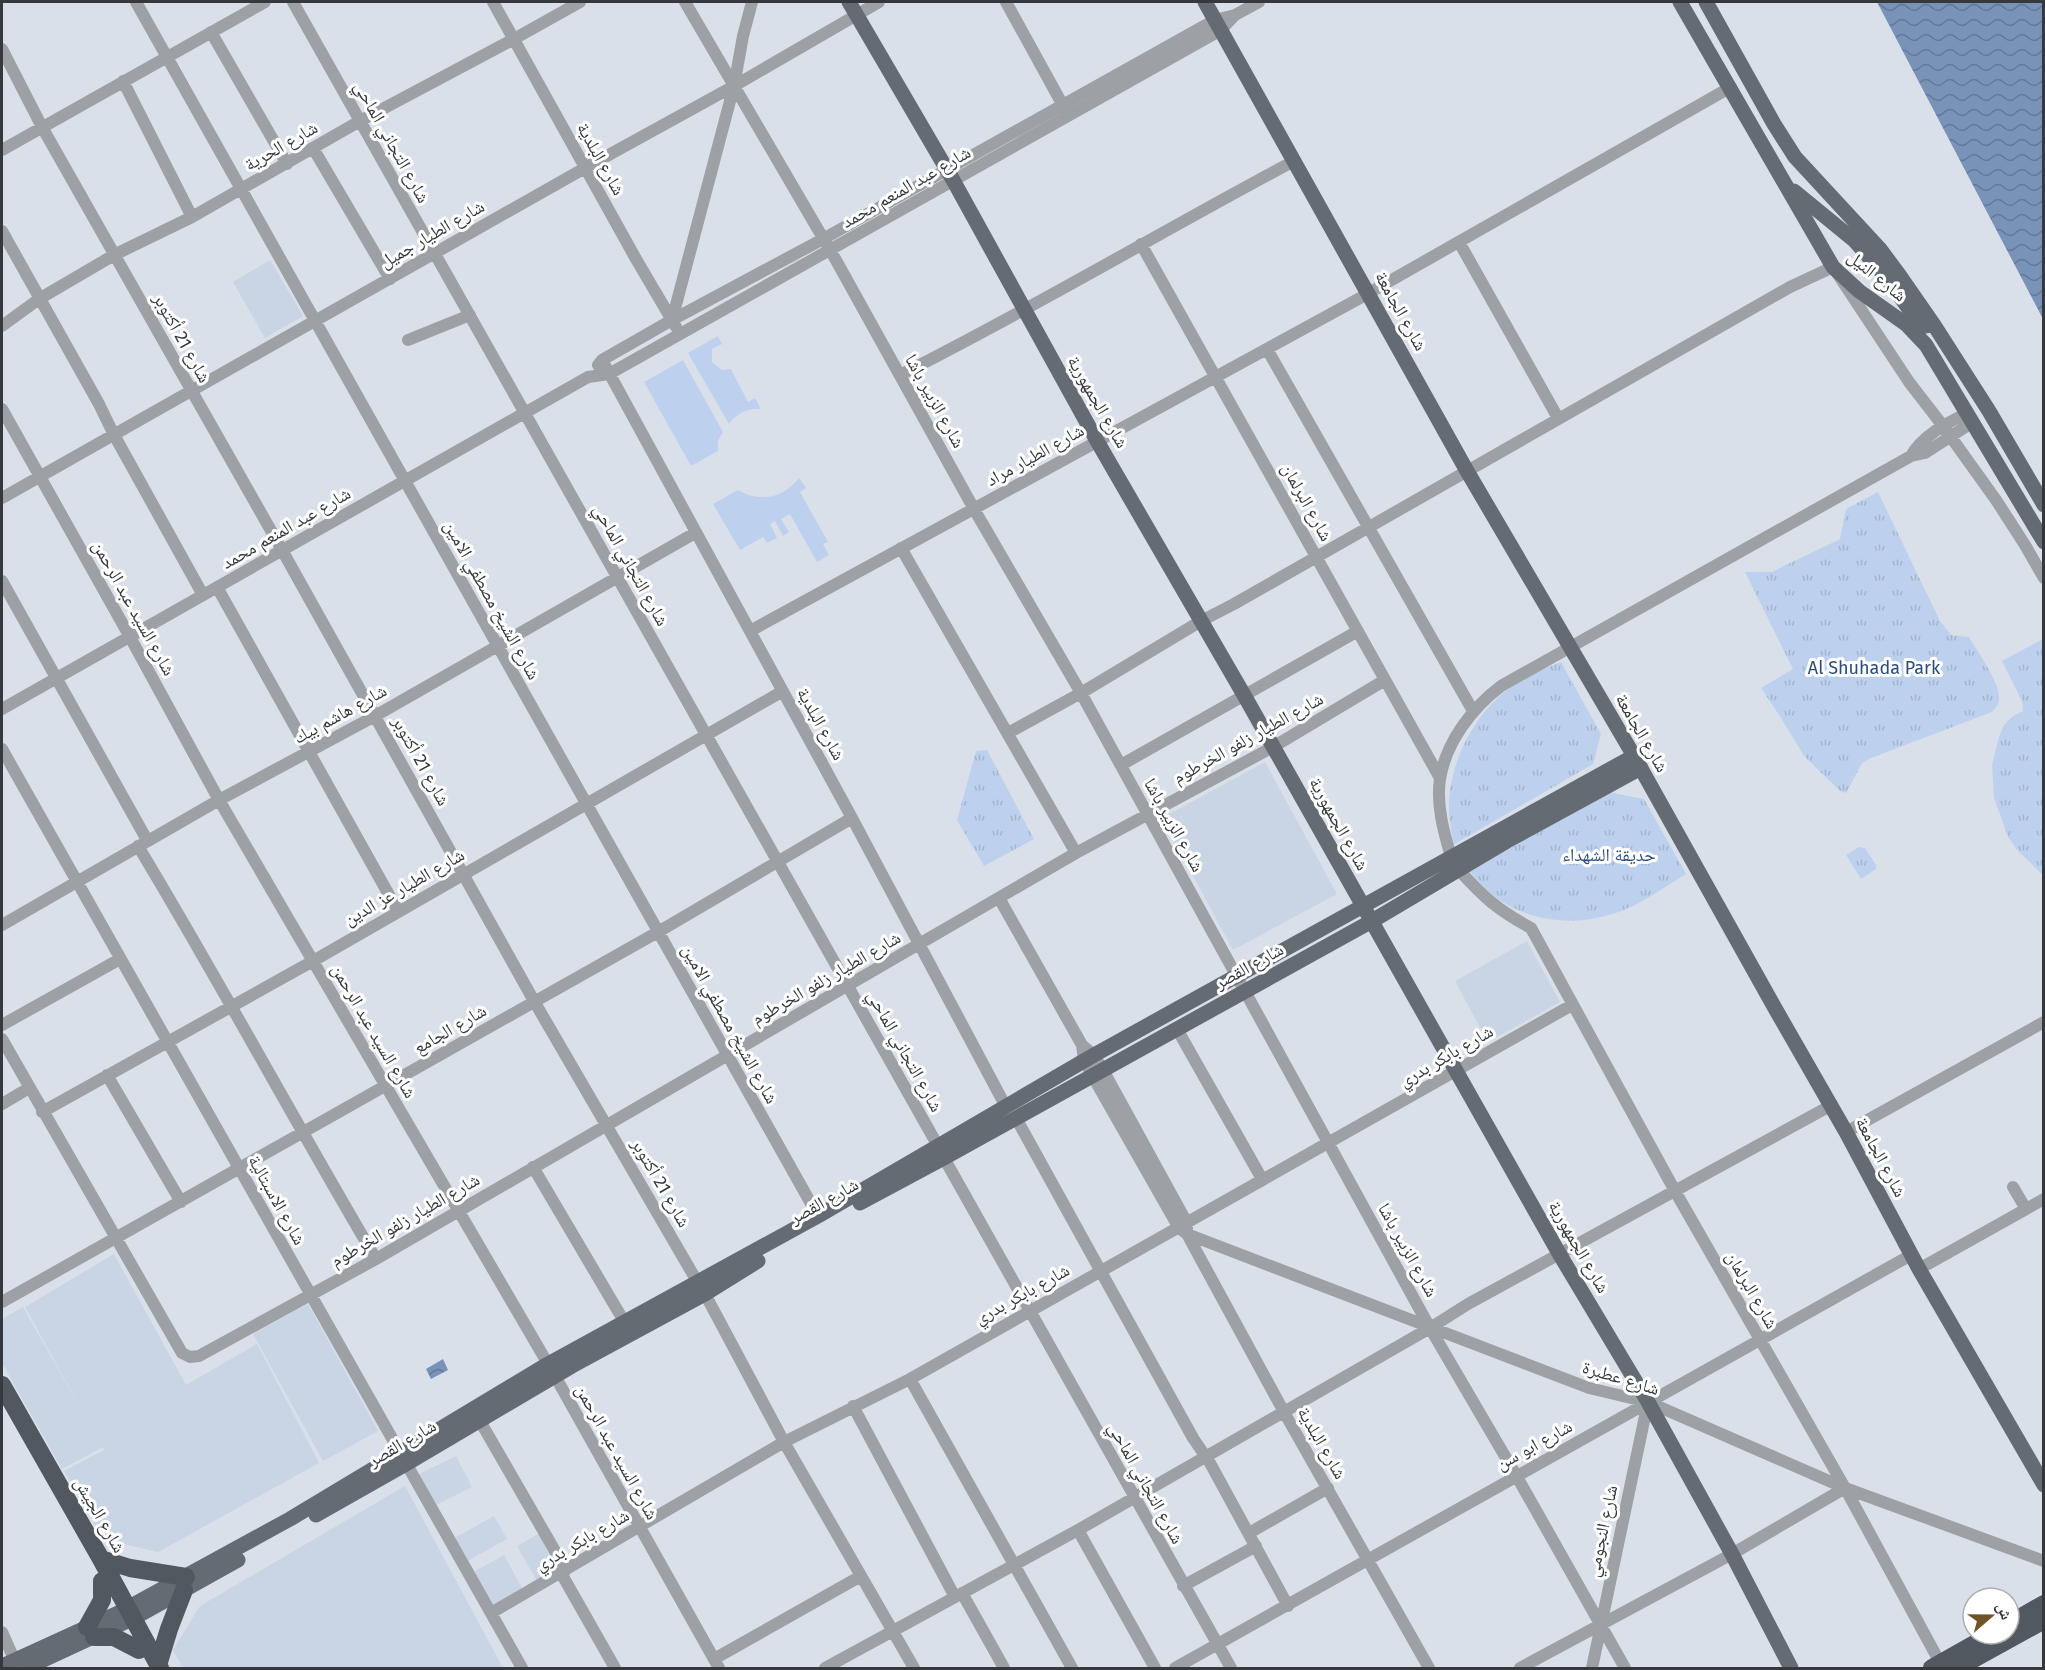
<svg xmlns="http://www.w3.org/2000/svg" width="2045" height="1670" viewBox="0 0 2045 1670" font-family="'Fira Sans','Noto Naskh Arabic',sans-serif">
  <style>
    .built { fill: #c9d4e4 }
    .grass { fill: #bdd1ee }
    .park { fill: url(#park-tufts) }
    .water { fill: url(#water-waves) }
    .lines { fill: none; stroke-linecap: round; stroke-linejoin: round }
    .minor { stroke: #9da0a4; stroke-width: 12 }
    .major { stroke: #656b72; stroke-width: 15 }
    .highway { stroke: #525860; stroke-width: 18 }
    .labels { text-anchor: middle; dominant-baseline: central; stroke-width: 6; stroke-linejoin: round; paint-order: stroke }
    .street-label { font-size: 18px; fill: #35383c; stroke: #fff }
    .park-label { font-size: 18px; fill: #2a4c7f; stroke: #fff }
  </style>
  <defs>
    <pattern id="park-tufts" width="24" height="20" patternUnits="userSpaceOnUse" patternTransform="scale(1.5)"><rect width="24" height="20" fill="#bdd1ee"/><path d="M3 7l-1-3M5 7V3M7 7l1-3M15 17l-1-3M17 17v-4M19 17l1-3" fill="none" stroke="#a3b4cd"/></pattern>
    <pattern id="water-waves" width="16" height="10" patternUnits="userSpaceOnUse" patternTransform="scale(1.5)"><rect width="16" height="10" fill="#7992b8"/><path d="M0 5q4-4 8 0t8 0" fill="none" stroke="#647897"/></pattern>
  </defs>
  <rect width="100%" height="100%" fill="#d9e0ea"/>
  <path class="built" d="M 270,260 L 303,316 L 265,338 L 233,282 Z
    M 1265,762 L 1337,894 L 1233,950 L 1162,818 Z
    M 1527,941 L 1560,1002 L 1488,1042 L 1455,981 Z
    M 114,1254 L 186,1385 L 257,1344 L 319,1463 L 158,1552 L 103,1539 L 64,1471 L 104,1450 L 103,1447 L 62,1469 L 2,1363 L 2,1319 L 23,1307 L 86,1418 L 25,1307 Z
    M 308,1304 L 378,1431 L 323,1461 L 253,1334 Z
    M 456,1456 L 472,1487 L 434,1506 L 419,1474 Z
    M 405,1486 L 503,1668 L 183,1668 L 173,1650 L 200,1606 Z
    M 494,1516 L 507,1539 L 464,1563 L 451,1540 Z
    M 540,1533 L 560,1568 L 537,1581 L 517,1546 Z
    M 504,1555 L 523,1590 L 490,1608 L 470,1574 Z"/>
  <path class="grass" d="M 718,336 L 722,344 L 712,349 L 712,362 L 722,370 L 731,369 L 748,402 L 755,398 L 761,409 C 747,408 737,413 729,424 L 688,353 Z
    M 683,360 L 723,432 L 718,441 L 718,451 L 691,466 L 644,382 Z
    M 799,478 L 806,488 L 800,492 L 828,542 L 823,544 L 829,555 L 817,562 L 790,514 L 781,519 L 789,532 L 783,536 L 775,521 L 770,524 L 777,538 L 767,543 L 763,537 L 740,550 L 713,504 L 738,490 C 760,503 784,498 799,478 Z"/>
  <path class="park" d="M 1878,492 L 1940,621 L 1951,635 L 1969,637 C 1977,651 2001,684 1999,699 C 1999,705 1995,708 1992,712 L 1871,758 L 1862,763 L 1846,793 L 1840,791 L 1804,756 L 1781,718 L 1761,688 L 1793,669 L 1745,572 L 1772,572 L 1840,539 L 1846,509 Z
    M 2043,639 L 2043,875 L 2018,851 L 2008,837 L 1994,798 L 1992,765 L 1999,737 L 2004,725 L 2013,716 L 2023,711 L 2022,701 L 2002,661 Z
    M 1561,662 L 1601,734 L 1593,764 L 1453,845 C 1452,834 1450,823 1449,813 C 1447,757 1482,698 1532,674 C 1541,669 1552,666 1561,662 Z
    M 987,750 L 1034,839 L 984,866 L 957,820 L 976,751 Z
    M 1608,792 L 1644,799 L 1686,874 C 1666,886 1647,900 1626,909 C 1580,929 1523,924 1486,889 C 1479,883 1473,875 1467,868 Z
    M 1859,847 L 1865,848 L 1876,865 L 1876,869 L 1861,879 L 1846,855 Z"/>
  <path class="water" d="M 1877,2 L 2043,2 L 2043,319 Z
    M 443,1359 L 448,1370 L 431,1379 L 426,1369 Z"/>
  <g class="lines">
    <path class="minor" d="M 136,2 L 818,1216
      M 293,2 L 938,1146
      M 493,2 L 636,259 L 676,327
      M 685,2 L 837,262 L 974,509 L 1081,693 L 1430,1328 L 1516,1475 L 1625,1668
      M 1006,2 L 1066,111
      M 211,32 L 287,164
      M 2,49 L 42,127 L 282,550 L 534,1001 L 698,1283
      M 123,81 L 192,217
      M 313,148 L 390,279
      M 2,150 L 265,2
      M 2,231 L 99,404 L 113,433 L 203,595
      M 1459,242 L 1558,418
      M 1141,244 L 1440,778
      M 672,320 L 734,86 L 743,36 L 752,2
      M 2,326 L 39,299 L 114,255 L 192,217 L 360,121 L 514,39 L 580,2
      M 408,340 L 470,315
      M 1267,349 L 1473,711
      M 602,360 L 852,818 L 1006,1107
      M 598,365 L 602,360 L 672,320 L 823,239 L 1204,26 L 1215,20 L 1235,15 L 1259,2
      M 900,375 C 1034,308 1162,231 1294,161
      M 2,409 L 130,637 L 219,800 L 555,1376 L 719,1668
      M 1911,456 C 1922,436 1947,423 1967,413
      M 2,498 L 585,168 L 734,86 L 879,2
      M 901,548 L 1076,853
      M 2,581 L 147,840
      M 217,587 L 398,911
      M 750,631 L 1360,298 L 1731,87
      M 2,709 L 588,377 L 609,374 L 1221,30 L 1235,15
      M 1008,733 L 1081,693 L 1201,621 L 1234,604 L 1790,287 L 1833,267 L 1909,382 L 1943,426 L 1996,500 L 2025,545 L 2044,578
      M 2,749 L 522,1668
      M 1121,765 L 1358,631
      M 138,846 C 220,982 295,1122 376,1259
      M 1451,857 C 1444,833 1436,805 1440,779 C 1446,742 1472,708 1501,686 L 1911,456 L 1925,453 L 1973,422
      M 1459,870 C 1484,898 1498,910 1531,928 L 1675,1191 L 1845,1488 L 1943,1668
      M 999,898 L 1082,1045 L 1094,1055 L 1103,1070 L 1187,1223 L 1187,1229
      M 2,925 L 219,800 L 375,716 L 695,533
      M 2,1025 L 120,959
      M 1177,1029 L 1262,1179
      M 2,1039 L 182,1353 L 190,1357 L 199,1356 L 376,1259 L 1076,853 L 1273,747 L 1385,680
      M 1082,1045 L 1084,1060 L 1092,1075 L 1179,1228 L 1187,1234 L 1284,1412 L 1429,1668
      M 107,1075 L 181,1202
      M 2,1104 L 29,1088
      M 42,1112 L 313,961 L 783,691
      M 1016,1118 L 1193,1438 L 1210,1463 L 1288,1606
      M 1846,1132 L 2044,1022
      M 944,1158 L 1231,1668
      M 533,1167 L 625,1323
      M 2013,1187 L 2026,1209
      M 1187,1234 L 1589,1388 L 1648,1402 L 1845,1488 L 2044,1561
      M 1919,1269 L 2044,1199
      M 705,1294 L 784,1442 L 914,1668
      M 2,1302 L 658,932 L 852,818
      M 910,1379 L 1072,1668
      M 853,1406 L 955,1597
      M 480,1421 L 566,1570
      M 1078,1530 L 1155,1668
      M 1249,1533 L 1328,1488
      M 561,1573 L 615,1668
      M 1183,1586 L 1256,1546
      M 962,1593 L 1004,1668
      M 491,1613 L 784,1442 L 910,1379 L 1572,1005
      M 2,1632 L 18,1668
      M 714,1659 L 861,1576
      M 825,1668 L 1078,1530 L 1430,1328 L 1468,1304 L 1830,1106
      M 1175,1668 L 1911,1255
      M 1520,1668 L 1732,1554 L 1845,1488
      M 1592,1668 L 1648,1402"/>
    <path class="major" d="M 849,2 L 953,180 L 1097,441 L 1244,695 L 1560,1255 L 1648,1402 L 1732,1554 L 1791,1668
      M 1205,2 L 1467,471 L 1634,756 L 1776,1010 L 1846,1132 L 1919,1269 L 2044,1485
      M 1680,2 L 1833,267 L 1859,291 L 1907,325 L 1926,345 L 2044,542
      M 1706,2 L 1774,124 L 1795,157 L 1880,249 L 1900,276 L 1934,325 L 1989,411 L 2044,505
      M 1794,191 L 1855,241 L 1886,277 L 1920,324 L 1924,326 L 1933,325
      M 860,1203 L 944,1158 L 1372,921 L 1507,841 L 1641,768
      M 316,1515 L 406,1464 L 572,1366 L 705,1294 L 758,1261
      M 2,1666 L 118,1613 L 290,1519 L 548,1364 L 818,1216 L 1094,1055 L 1634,756
      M 26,1668 L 134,1618 L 238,1560"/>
    <path class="highway" d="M 2,1385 L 101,1559 L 160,1668
      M 101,1559 L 130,1568 L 186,1577
      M 2009,1624 L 2044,1604
      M 87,1627 L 102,1600 L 102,1581
      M 94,1637 L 114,1637 L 139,1650
      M 158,1665 L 169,1629 L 184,1590
      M 1932,1668 L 1992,1634
      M 1957,1668 L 2044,1620"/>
  </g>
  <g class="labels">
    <g class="street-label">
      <text transform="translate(392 142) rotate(61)">شارع التجاني الماحي</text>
      <text transform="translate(281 146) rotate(-30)">شارع الحرية</text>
      <text transform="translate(601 159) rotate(61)">شارع البلدية</text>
      <text transform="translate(906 187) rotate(-30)">شارع عبد المنعم محمد</text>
      <text transform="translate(432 234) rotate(-30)">شارع الطيار جميل</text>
      <text transform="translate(1877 276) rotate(39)">شارع النيل</text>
      <text transform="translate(1401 311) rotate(61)">شارع الجامعة</text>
      <text transform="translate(182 338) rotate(61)">شارع 21 أكتوبر</text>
      <text transform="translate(935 401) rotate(61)">شارع الزبير باشا</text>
      <text transform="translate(1098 402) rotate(60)">شارع الجمهورية</text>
      <text transform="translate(1035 455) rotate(-29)">شارع الطيار مراد</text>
      <text transform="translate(1307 502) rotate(61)">شارع البرلمان</text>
      <text transform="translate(286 528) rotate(-30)">شارع عبد المنعم محمد</text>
      <text transform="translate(631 565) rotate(61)">شارع التجاني الماحي</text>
      <text transform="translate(492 600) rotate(61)">شارع الشيخ مصطفي الامين</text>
      <text transform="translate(134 608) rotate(61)">شارع السيد عبد الرحمن</text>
      <text transform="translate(340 714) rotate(-29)">شارع هاشم بيك</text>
      <text transform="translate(821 724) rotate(61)">شارع البلدية</text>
      <text transform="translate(1642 733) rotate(60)">شارع الجامعة</text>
      <text transform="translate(1248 738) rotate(-29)">شارع الطيار زلفو الخرطوم</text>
      <text transform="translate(421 761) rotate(61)">شارع 21 أكتوبر</text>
      <text transform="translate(1339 824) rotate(61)">شارع الجمهورية</text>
      <text transform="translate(1174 825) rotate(61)">شارع الزبير باشا</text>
      <text transform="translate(404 887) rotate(-30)">شارع الطيار عز الدين</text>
      <text transform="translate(1249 966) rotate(-29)">شارع القصر</text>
      <text transform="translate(826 978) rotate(-30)">شارع الطيار زلفو الخرطوم</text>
      <text transform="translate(730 1024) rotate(61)">شارع الشيخ مصطفي الامين</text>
      <text transform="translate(450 1029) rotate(-30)">شارع الجامع</text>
      <text transform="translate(374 1031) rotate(60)">شارع السيد عبد الرحمن</text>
      <text transform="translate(905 1051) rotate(61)">شارع التجاني الماحي</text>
      <text transform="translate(1446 1056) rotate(-30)">شارع بابكر بدري</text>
      <text transform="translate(1881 1157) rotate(62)">شارع الجامعة</text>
      <text transform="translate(661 1183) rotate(60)">شارع 21 أكتوبر</text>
      <text transform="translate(277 1200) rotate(61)">شارع الاسبتالية</text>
      <text transform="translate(824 1201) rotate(-29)">شارع القصر</text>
      <text transform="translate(405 1220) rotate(-30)">شارع الطيار زلفو الخرطوم</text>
      <text transform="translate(1579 1247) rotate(60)">شارع الجمهورية</text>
      <text transform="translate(1408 1250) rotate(61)">شارع الزبير باشا</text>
      <text transform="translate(1752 1290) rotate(60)">شارع البرلمان</text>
      <text transform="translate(1022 1294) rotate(-29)">شارع بابكر بدري</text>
      <text transform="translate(1621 1378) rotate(17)">شارع عطبرة</text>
      <text transform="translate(402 1443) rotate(-30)">شارع القصر</text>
      <text transform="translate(1322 1443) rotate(60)">شارع البلدية</text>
      <text transform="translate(1534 1445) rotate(-29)">شارع ابو سن</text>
      <text transform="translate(617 1452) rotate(61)">شارع السيد عبد الرحمن</text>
      <text transform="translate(1146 1483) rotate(61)">شارع التجاني الماحي</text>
      <text transform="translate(100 1515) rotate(60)">شارع الجيش</text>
      <text transform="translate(1602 1531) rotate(-78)">شارع النجومي</text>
      <text transform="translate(582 1540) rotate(-30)">شارع بابكر بدري</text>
    </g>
    <g class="park-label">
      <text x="1874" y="668">Al Shuhada Park</text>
      <text x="1609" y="855">حديقة الشهداء</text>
    </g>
  </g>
  <rect width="2045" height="1670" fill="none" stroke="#35383c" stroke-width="6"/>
  <g transform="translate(1991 1616) rotate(70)"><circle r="28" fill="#ffffff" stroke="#aeafb1" stroke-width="1.5"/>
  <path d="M0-4.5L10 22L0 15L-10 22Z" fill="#705427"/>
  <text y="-9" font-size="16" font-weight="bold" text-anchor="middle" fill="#35383c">ش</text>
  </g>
</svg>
